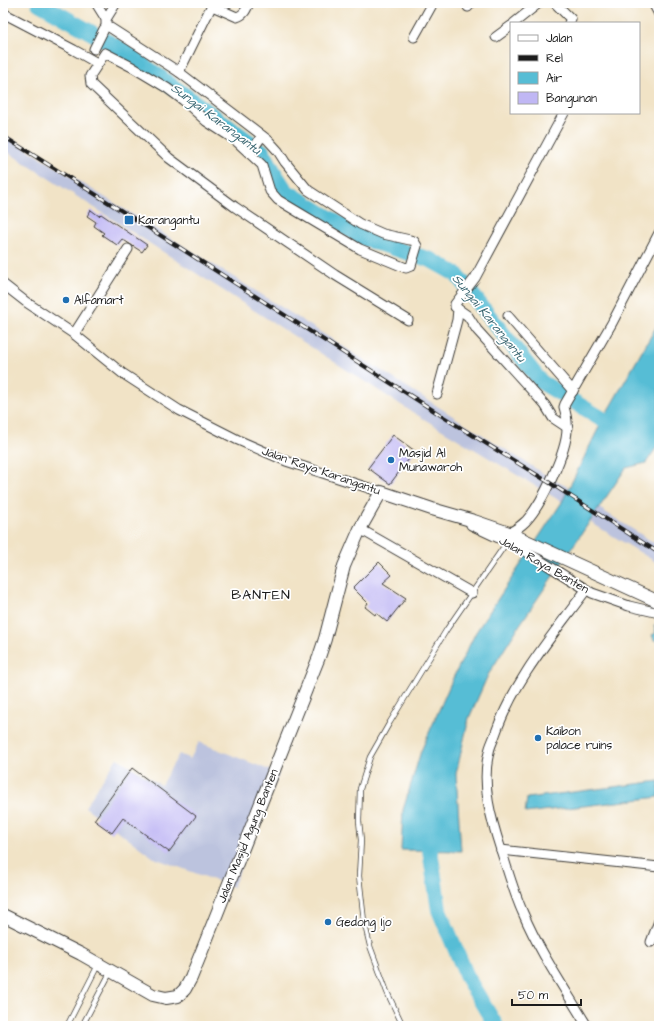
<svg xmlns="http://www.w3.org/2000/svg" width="662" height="1029" font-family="'Architects Daughter',sans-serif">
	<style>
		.industrial { fill: #bcc3de }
		.water { fill: #57bdd5; stroke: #3a6c78 }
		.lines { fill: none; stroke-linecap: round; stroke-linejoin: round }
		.river { stroke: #57bdd5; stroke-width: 16 }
		.building { fill: #c0b7f4 }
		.lane-casing { stroke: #3c3a36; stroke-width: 6 }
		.street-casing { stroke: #3c3a36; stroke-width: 11 }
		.secondary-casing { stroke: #3c3a36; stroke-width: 14 }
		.lane { stroke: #fff; stroke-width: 4.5 }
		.street { stroke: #fff; stroke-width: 9 }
		.secondary { stroke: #fff; stroke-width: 12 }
		.rail-casing { stroke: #1c1c1c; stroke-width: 4 }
		.rail { stroke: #fff; stroke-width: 2.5; stroke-dasharray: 8; stroke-linecap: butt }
		.poi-dot { fill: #1f6fb2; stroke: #fff; stroke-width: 1.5 }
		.labels { text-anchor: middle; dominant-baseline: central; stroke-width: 3.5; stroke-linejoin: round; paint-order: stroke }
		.poi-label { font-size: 12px; fill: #1c1c1c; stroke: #fff; text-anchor: start }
		.street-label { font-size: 12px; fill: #1c1c1c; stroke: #fff }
		.water-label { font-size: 13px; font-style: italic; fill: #37646f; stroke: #fff }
		.quarter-label { font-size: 14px; letter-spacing: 1px; fill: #1c1c1c; stroke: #fff }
	</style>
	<rect width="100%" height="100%" fill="#fff"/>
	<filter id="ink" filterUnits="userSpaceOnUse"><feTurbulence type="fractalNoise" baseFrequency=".025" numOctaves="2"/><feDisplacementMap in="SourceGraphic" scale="8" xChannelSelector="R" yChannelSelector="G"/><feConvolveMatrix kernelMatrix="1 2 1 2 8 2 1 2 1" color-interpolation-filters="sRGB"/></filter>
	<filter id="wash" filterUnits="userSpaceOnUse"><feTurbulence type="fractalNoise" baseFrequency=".012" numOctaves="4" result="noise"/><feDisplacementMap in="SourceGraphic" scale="16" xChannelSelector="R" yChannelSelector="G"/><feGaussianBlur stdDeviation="0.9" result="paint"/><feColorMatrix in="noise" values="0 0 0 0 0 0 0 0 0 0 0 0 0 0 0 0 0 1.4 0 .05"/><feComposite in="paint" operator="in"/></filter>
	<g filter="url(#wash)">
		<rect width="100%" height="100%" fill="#f1e3c6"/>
		<g class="industrial">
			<path d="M3 134 259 293 552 479 570 488 562 502 409 410 3 149Z"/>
			<path d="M599 508 659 546V564L590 522Z"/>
			<path d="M199 742 279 774 233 887 154 858 85 807 117 758 161 785 179 754 190 759Z"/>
		</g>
		<g class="water">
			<path d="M659 322V444L646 463 626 468 519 626 488 675 469 718 456 774 461 851 401 850 403 810 421 751 453 678 476 632 562 502 603 419Z"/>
			<path d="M658 624 659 625V641L654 640 652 635 656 633 654 626Z"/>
			<path d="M659 781V797L525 813 527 798Z"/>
		</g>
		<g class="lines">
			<g class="river">
				<path d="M39 3 124 51 263 152 275 174 286 191 362 238 431 260 456 274 541 382 621 430"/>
				<path d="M431 828 430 850 439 910 468 979 496 1026"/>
			</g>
		</g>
		<g id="blocks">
			<g class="building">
				<path d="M91 210 99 216 101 214 147 245 142 252 122 239 117 245 102 235 104 233 94 226 96 222 87 216Z"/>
				<path d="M393 435 415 451 390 484 368 468Z"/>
				<path d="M379 562 392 575 383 583 406 598 387 622 376 613 375 615 365 607 368 603 353 588Z"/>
				<path d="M132 768 196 816 169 852 123 818 112 833 94 820Z"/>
			</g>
		</g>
	</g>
	<g filter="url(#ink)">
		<use href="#blocks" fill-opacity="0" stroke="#3c3a36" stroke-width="1"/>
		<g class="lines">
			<g class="lane-casing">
				<g id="lane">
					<path d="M67 1026 98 965"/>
					<path d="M82 1026 111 971"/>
					<path d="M403 1026 387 992 370 946 364 921 359 876 361 840 359 821 360 789 370 757 390 722 447 629 507 542"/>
				</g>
			</g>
			<g class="street-casing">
				<g id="street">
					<path d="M96 3 106 19V25L179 72 268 140 278 151 285 162 308 190 360 224 383 234 410 240 414 241 417 246 411 266 406 268 360 249 278 200 270 191 262 165 234 139 206 121 183 100 167 88 132 67 105 53 90 76 91 84 169 158 235 207 335 275 408 320"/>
					<path d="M555 3 571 19 569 23"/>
					<path d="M653 3 659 14"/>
					<path d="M212 6 237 17C244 15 246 10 249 3"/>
					<path d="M468 7 471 3"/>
					<path d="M3 13 74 50 97 63"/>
					<path d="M106 19 116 3"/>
					<path d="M514 23 539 3"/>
					<path d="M414 37 433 3"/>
					<path d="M496 37 511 26"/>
					<path d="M94 49 104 29"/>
					<path d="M179 72 213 3"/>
					<path d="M250 153 262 136"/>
					<path d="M3 284 26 302 74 334 122 373 179 410 238 440 286 461 381 492"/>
					<path d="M458 309 468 316 477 330 545 405 553 418 568 428"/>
					<path d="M508 316 573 391"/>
					<path d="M74 334 128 249"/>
					<path d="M437 394 457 320 458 309 455 307V304L475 278 564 113"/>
					<path d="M471 525 522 549 592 593 629 606 659 613"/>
					<path d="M360 529 472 593"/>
					<path d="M509 533C515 530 521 526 526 521 542 504 567 451 567 429 568 422 566 414 564 407L565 404 612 323 659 233"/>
					<path d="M586 590C552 636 514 680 495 735 493 741 490 746 489 752 481 785 491 819 501 850 508 871 514 893 523 913 540 953 565 989 587 1026"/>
					<path d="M501 850 659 867"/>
					<path d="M651 942 659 921"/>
				</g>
			</g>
			<g class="secondary-casing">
				<path id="secondary" d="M3 915 81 954 153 995 166 998 178 996 185 989 191 978 214 921 319 657 325 639 344 566 360 529 381 492 432 509 474 521 509 533 659 602"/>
			</g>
			<use href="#lane" class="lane"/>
			<use href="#street" class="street"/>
			<use href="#secondary" class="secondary"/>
			<g class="rail-casing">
				<path id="rail" d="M3 136 171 242 453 423 550 483 659 553"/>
			</g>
			<use href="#rail" class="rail"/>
		</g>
	</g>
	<g class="poi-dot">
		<rect x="124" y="215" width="10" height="10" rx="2"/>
		<circle cx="66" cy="300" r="4"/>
		<circle cx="391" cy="460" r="4"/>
		<circle cx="538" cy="738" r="4"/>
		<circle cx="328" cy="922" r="4"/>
	</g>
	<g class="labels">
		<g class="poi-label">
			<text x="138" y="220">Karangantu</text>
			<text x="74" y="300">Alfamart</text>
			<text x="399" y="453">Masjid Al<tspan x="399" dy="14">Munawaroh</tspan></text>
			<text x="546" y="731">Kaibon<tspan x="546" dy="14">palace ruins</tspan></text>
			<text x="336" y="922">Gedong Ijo</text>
		</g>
		<g class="street-label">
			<text transform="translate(321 471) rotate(19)">Jalan Raya Karangantu</text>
			<text transform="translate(544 565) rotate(30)">Jalan Raya Banten</text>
			<text transform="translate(248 836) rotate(-68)">Jalan Masjid Agung Banten</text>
		</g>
		<g class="water-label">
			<text transform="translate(216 119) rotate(37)">Sungai Karangantu</text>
			<text transform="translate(489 318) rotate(51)">Sungai Karangantu</text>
		</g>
		<g class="quarter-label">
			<text x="261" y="595">BANTEN</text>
		</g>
	</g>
	<rect width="662" height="1029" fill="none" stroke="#fff" stroke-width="16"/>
	<rect x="510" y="22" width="130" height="92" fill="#ffffff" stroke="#a4a4a4"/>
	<rect x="518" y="35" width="20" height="6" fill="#ffffff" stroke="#a4a4a4"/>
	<text x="546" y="42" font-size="12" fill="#1c1c1c">Jalan</text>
	<rect x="518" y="55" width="20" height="6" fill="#1c1c1c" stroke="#a4a4a4"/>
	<text x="546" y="62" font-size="12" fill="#1c1c1c">Rel</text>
	<rect x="518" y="72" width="20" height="12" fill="#57bdd5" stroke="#a4a4a4"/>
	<text x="546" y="82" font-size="12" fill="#1c1c1c">Air</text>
	<rect x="518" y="92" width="20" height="12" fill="#c0b7f4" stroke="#a4a4a4"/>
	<text x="546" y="102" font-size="12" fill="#1c1c1c">Bangunan</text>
	<path d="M512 999v6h69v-6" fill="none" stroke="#1c1c1c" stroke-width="2"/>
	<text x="518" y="999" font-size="12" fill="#1c1c1c" stroke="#ffffff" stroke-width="3" paint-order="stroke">50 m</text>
</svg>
